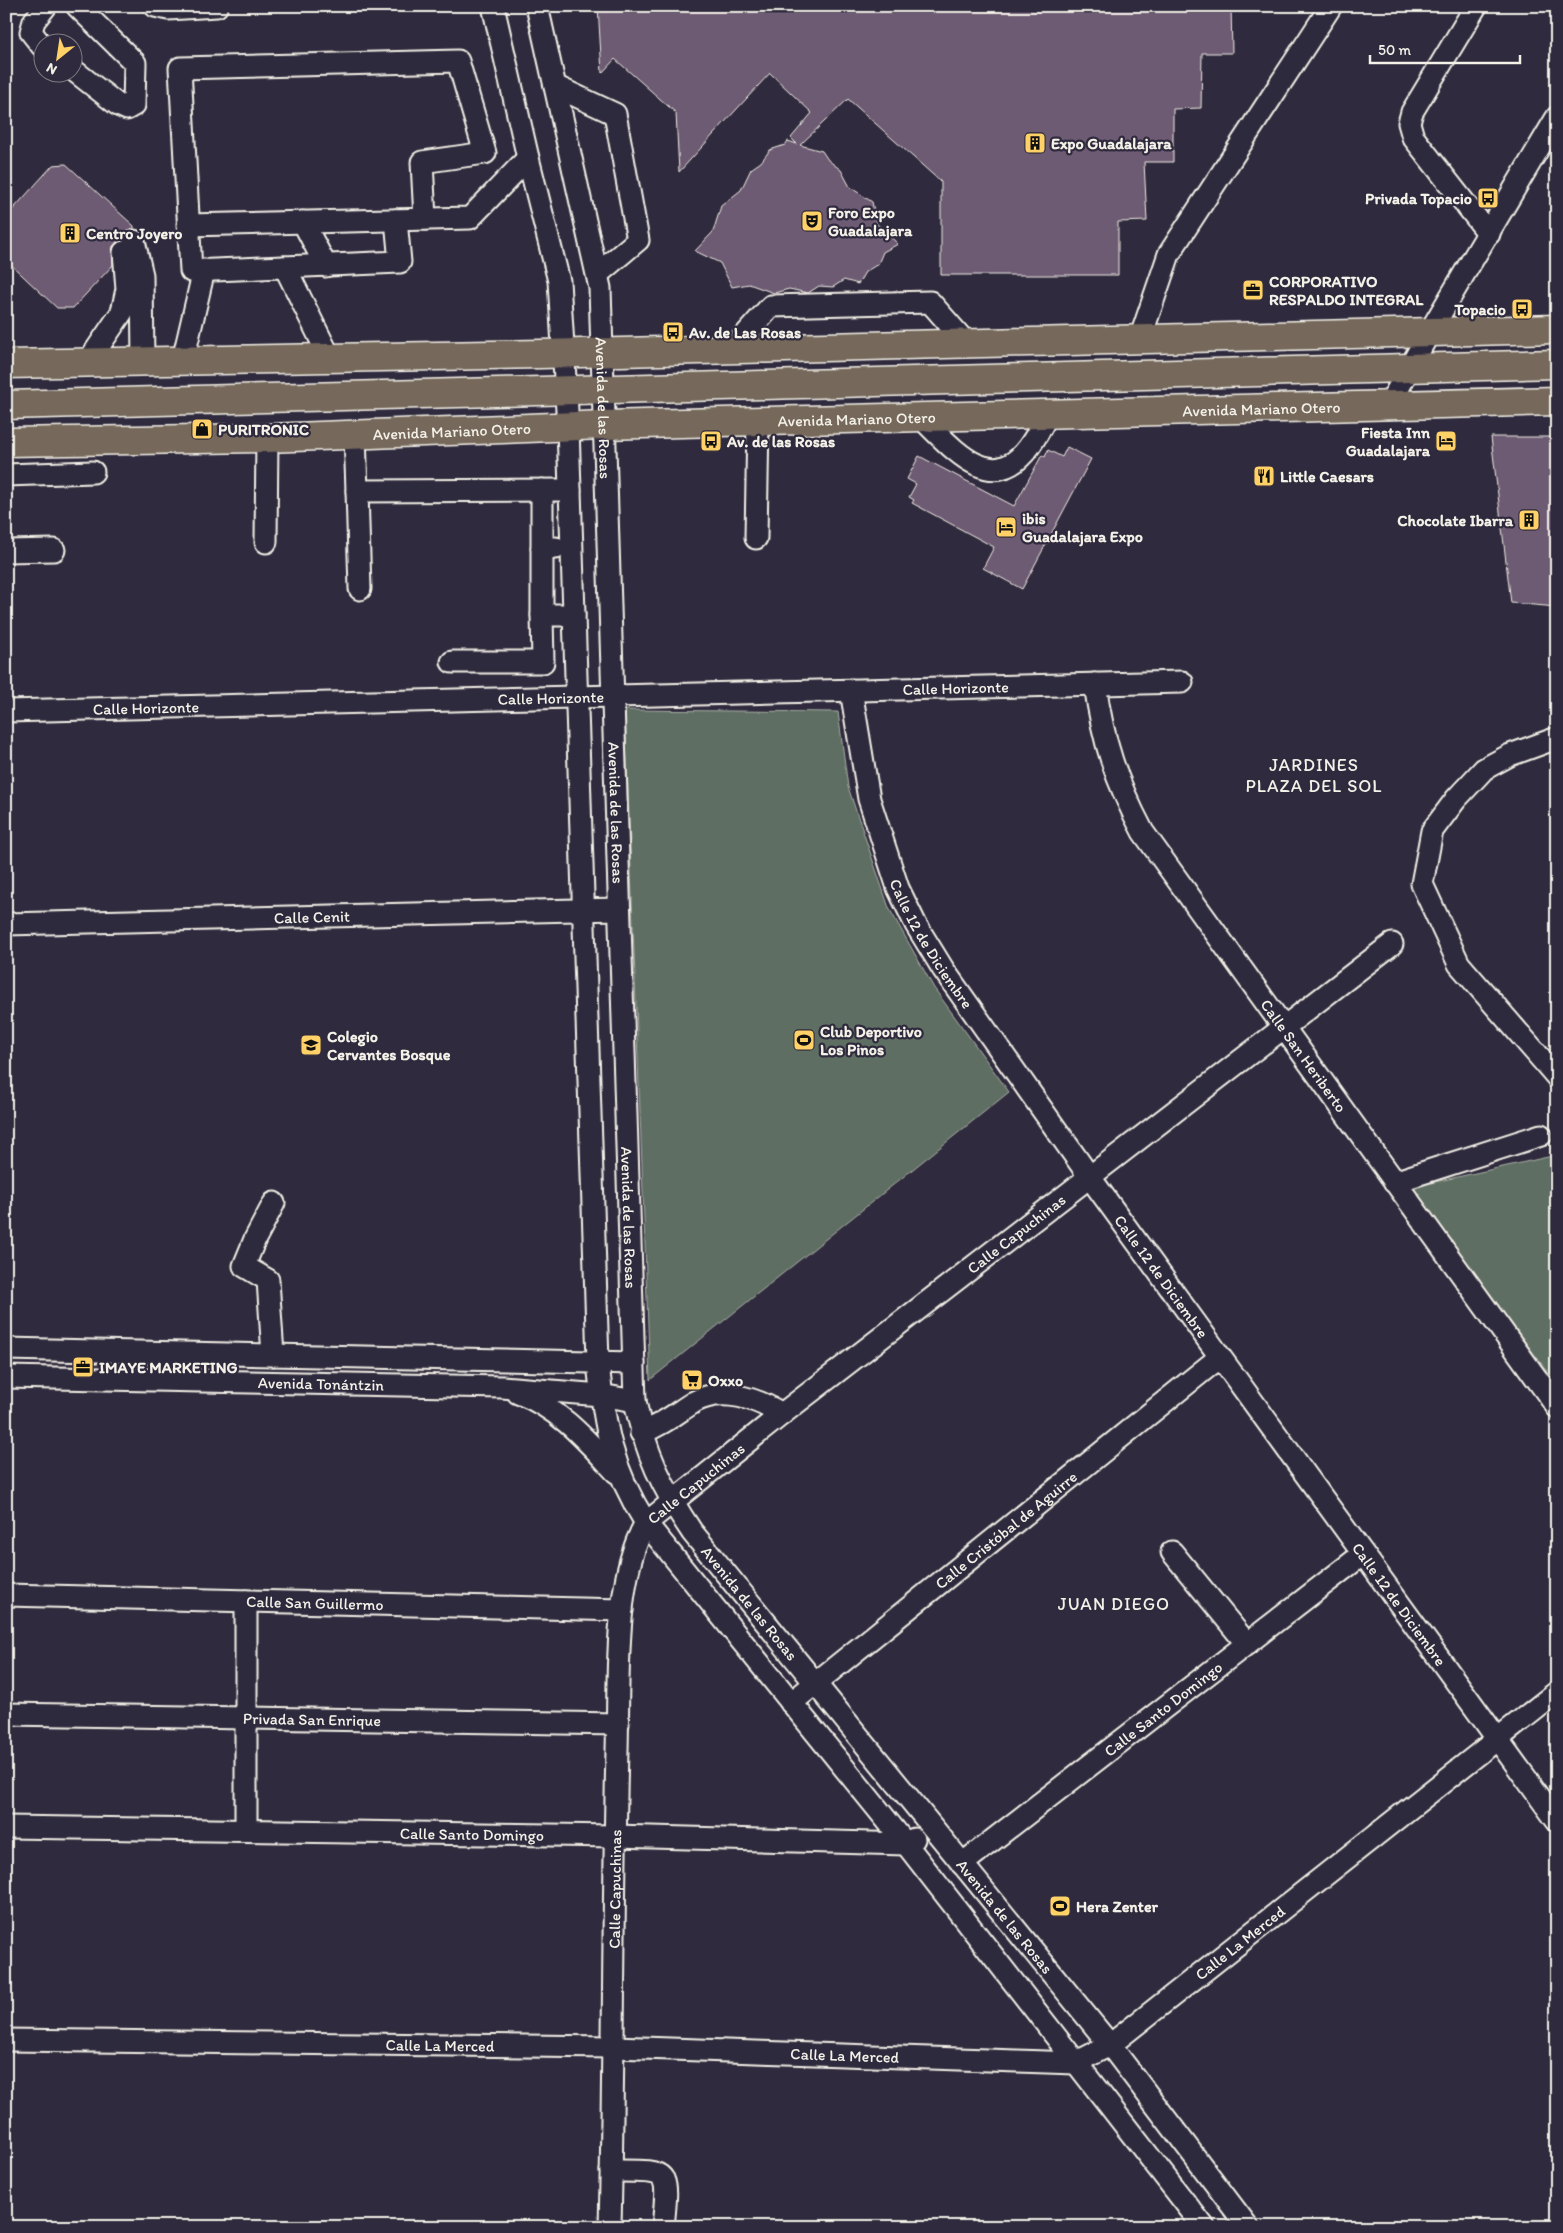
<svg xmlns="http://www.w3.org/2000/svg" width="1563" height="2233" font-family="Itim,sans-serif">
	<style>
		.green { fill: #5f6e64; stroke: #aab0a6 }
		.building { fill: #6d5a73; stroke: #f4f1e8 }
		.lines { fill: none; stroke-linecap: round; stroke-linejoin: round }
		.minor-casing { stroke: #f4f1e8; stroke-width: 25 }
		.major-casing { stroke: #f4f1e8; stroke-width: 31 }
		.minor { stroke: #2f2a3d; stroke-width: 21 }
		.major { stroke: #76695c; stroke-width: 28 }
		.labels { text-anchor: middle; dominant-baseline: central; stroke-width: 4.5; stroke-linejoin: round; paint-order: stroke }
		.poi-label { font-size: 16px; font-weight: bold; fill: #f4f1e8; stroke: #2f2a3d; text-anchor: start }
		.street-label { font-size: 16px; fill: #f4f1e8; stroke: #2f2a3d }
		.neighbourhood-label { font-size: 18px; letter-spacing: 1px; fill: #f4f1e8; stroke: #2f2a3d }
	</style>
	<rect width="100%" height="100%" fill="#2f2a3d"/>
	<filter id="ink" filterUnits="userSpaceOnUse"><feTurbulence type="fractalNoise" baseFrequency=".02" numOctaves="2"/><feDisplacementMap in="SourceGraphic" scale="10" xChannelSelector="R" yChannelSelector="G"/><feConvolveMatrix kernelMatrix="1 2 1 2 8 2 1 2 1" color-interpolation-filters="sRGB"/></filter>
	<g filter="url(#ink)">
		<g class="green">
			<path d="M625 710 838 712 848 787 889 908 934 988 1009 1092 650 1380Z"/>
			<path d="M1557 1155V1385L1412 1187Z"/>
		</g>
		<g class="building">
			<path d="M598 6H1231L1232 53H1202L1201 108 1173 109V162H1144L1147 221 1118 222V275H941V182L848 99 800 145 822 151 828 160 841 170 850 187 872 202 877 224 898 244 883 252 878 264 865 272 858 284 844 280 833 287 819 286 808 293 789 289 774 293 749 284 732 287 720 263 695 251 713 232 721 206 741 190 751 169 761 162 770 150 785 145 788 141 797 144 791 138 812 113 770 73 679 172 676 113 615 59 602 73Z"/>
			<path d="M66 164 134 226V229L126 232 122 240 113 246V265L73 308H57L6 260V217L53 165Z"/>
			<path d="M1491 437H1557V607L1511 603Z"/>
			<path d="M1067 447 1091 459 1022 589 983 568 994 547 912 503 914 500 909 497 916 484 907 479 919 456 1014 506 1042 455 1045 457 1048 450 1062 457Z"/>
		</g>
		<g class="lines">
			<g class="minor-casing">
				<g id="minor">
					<path d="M155 6 168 9 217 6"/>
					<path d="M493 6 528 158 559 281 568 427 598 1362C604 1425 611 1468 646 1523L906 1844 1204 2227"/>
					<path id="s1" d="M537 6 600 288 635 1401C645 1453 663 1489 692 1532L1110 2045 1248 2227"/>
					<path d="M1476 6 1412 112 1409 123 1413 137 1489 234"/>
					<path d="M42 46 31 32 34 21 46 6"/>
					<path d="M72 69 118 105 127 109 134 105 135 63 77 6"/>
					<path d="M555 86 615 114 638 240 599 273"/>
					<path d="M396 220 400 262 191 271 180 68 458 61 485 153 422 162 425 219"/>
					<path d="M303 222 326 266"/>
					<path d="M188 225 470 218 528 158"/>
					<path d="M134 241 142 275 143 361"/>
					<path d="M285 267 330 358"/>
					<path d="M1140 339 1169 254 1331 6"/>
					<path d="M733 349 771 306 930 302 966 343"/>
					<path d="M183 360 204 270"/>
					<path d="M88 362 122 312 127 289 124 252"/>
					<path d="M1389 405 1429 333 1557 117"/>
					<path d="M920 417C948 442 987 495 1024 453 1034 442 1041 427 1048 414"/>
					<path d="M355 435 357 491 570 490"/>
					<path d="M6 475 93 472"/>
					<path d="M542 490V548H556"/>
					<path d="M357 491 360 589"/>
					<path d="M756 538 758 421"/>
					<path d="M266 542 267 438"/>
					<path d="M542 548V615H574"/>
					<path d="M6 551 54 550"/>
					<path d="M452 662H543L542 615"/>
					<path id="s2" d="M1095 684C1103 742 1116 781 1143 832L1557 1407"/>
					<path id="s3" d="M851 690 869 799 898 888 916 925 943 969 1089 1176 1557 1821"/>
					<path id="s4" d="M6 711 1182 682"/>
					<path d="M1557 738 1510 755 1484 769 1456 799 1432 831 1422 884 1459 964 1557 1077"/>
					<path id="s5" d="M6 924 619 909"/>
					<path d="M1394 1182 1541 1135"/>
					<path d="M6 1349 634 1363"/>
					<path d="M273 1355 268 1280 244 1266 255 1239 274 1203"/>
					<path id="s6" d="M6 1377 502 1387 601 1395 635 1401"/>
					<path d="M518 1393C559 1408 587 1441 616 1472"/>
					<path d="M641 1433C664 1424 675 1414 694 1402 722 1386 757 1399 782 1414"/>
					<path d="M1172 1552 1247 1644"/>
					<path id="s7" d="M6 1595 622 1610"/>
					<path id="s8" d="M791 1703 1220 1357"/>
					<path id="s9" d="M6 1714 618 1724"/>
					<path id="s10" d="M6 1827 615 1836 906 1844 914 1839"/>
					<path d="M246 1830V1601"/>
					<path id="s11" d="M962 1864 1363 1554"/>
					<path id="s12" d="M6 2040 614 2047 1075 2063 1110 2045 1557 1692"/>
					<path d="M611 2171C670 2171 669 2168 663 2227"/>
					<path id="s13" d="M610 2227C614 2068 613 1909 617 1750 619 1686 613 1577 646 1523L782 1414 1392 944"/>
				</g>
			</g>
			<g class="major-casing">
				<g id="major">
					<path d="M6 364 541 354 1557 329"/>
					<path d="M6 405 1557 364"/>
					<path id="s14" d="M6 442 267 438 604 425 1557 401"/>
				</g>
			</g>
			<use href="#minor" class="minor"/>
			<use href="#major" class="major"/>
		</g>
	</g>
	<defs>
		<g id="building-square" transform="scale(1.125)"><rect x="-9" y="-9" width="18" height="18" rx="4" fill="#ffd166" stroke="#2f2a3d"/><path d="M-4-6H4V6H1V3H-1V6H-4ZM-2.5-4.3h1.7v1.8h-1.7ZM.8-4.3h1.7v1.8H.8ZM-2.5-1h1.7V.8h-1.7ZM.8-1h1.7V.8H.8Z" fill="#111"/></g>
		<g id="bus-square" transform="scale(1.125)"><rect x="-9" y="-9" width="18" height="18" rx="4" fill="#ffd166" stroke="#2f2a3d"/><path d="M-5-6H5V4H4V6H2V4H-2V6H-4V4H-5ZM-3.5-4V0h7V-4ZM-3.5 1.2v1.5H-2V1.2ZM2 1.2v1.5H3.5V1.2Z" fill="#111"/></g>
		<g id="theatre-square" transform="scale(1.125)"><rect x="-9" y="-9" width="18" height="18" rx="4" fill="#ffd166" stroke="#2f2a3d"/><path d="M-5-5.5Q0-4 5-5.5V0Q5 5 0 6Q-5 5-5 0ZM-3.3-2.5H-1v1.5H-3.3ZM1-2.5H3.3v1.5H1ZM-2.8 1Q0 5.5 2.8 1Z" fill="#111"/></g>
		<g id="office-square" transform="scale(1.125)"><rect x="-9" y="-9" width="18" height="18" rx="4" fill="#ffd166" stroke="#2f2a3d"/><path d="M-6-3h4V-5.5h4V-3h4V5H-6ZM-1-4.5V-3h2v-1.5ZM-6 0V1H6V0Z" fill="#111"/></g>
		<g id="shop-square" transform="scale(1.125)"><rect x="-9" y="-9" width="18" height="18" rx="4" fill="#ffd166" stroke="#2f2a3d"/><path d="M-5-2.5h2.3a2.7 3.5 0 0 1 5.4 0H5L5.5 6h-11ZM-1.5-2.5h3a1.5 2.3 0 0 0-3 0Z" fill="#111"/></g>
		<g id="hotel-square" transform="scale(1.125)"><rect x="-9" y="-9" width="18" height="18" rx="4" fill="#ffd166" stroke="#2f2a3d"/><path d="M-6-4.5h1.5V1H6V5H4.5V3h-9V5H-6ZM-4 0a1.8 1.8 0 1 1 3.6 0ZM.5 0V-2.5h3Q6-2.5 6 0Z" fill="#111"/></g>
		<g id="restaurant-square" transform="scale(1.125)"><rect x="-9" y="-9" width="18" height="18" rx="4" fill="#ffd166" stroke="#2f2a3d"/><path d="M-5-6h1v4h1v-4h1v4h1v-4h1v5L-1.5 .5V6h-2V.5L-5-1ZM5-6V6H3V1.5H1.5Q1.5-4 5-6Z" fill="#111"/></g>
		<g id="stadium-square" transform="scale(1.125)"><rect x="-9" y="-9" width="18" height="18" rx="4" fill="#ffd166" stroke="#2f2a3d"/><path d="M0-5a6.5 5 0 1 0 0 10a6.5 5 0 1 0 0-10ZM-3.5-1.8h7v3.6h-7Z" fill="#111"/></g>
		<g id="school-square" transform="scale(1.125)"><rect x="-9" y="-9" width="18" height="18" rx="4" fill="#ffd166" stroke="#2f2a3d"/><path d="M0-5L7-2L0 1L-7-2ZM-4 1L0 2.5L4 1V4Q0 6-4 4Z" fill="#111"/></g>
		<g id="supermarket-square" transform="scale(1.125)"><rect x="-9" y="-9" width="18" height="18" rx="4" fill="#ffd166" stroke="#2f2a3d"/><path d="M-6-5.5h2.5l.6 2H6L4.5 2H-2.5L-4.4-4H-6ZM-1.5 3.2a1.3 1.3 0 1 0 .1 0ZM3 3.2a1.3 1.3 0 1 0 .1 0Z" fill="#111"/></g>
	</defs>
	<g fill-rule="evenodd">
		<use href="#building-square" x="1035" y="143"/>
		<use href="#bus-square" x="1488" y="198"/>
		<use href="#theatre-square" x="812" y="221"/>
		<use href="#building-square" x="70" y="233"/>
		<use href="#office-square" x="1253" y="290"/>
		<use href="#bus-square" x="1522" y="309"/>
		<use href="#bus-square" x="673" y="332"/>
		<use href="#shop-square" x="202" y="429"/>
		<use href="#bus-square" x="711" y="441"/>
		<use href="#hotel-square" x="1446" y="441"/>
		<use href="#restaurant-square" x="1264" y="476"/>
		<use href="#building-square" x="1529" y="520"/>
		<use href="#hotel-square" x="1006" y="527"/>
		<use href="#stadium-square" x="804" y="1040"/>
		<use href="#school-square" x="311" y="1045"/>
		<use href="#office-square" x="83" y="1367"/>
		<use href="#supermarket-square" x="692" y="1380"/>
		<use href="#stadium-square" x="1060" y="1906"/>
	</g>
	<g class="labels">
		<g class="poi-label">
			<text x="1051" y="143">Expo Guadalajara</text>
			<text x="1472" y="198" text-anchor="end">Privada Topacio</text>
			<text x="828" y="212">Foro Expo<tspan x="828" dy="18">Guadalajara</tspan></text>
			<text x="86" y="233">Centro Joyero</text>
			<text x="1269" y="281">CORPORATIVO<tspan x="1269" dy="18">RESPALDO INTEGRAL</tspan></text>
			<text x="1506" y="309" text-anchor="end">Topacio</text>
			<text x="689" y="332">Av. de Las Rosas</text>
			<text x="218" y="429">PURITRONIC</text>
			<text x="1430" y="432" text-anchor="end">Fiesta Inn<tspan x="1430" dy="18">Guadalajara</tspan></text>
			<text x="727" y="441">Av. de las Rosas</text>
			<text x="1280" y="476">Little Caesars</text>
			<text x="1022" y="518">ibis<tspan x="1022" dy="18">Guadalajara Expo</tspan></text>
			<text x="1513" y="520" text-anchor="end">Chocolate Ibarra</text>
			<text x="820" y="1031">Club Deportivo<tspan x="820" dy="18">Los Pinos</tspan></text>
			<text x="327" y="1036">Colegio<tspan x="327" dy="18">Cervantes Bosque</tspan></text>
			<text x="99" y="1367">IMAYE MARKETING</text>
			<text x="708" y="1380">Oxxo</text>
			<text x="1076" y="1906">Hera Zenter</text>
		</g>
		<g class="street-label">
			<text stroke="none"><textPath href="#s1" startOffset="409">Avenida de las Rosas</textPath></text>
			<text stroke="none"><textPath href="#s14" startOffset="1256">Avenida Mariano Otero</textPath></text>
			<text stroke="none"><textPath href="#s14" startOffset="851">Avenida Mariano Otero</textPath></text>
			<text stroke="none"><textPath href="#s14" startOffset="446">Avenida Mariano Otero</textPath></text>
			<text stroke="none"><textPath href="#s4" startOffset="950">Calle Horizonte</textPath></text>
			<text stroke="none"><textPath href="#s4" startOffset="545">Calle Horizonte</textPath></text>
			<text stroke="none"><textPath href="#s4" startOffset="140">Calle Horizonte</textPath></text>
			<text stroke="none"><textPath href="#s1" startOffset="814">Avenida de las Rosas</textPath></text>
			<text stroke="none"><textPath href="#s5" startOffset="306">Calle Cenit</textPath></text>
			<text stroke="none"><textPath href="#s3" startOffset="269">Calle 12 de Diciembre</textPath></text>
			<text stroke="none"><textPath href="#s2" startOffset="432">Calle San Heriberto</textPath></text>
			<text stroke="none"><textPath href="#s1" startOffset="1219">Avenida de las Rosas</textPath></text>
			<text stroke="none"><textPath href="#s13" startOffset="1178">Calle Capuchinas</textPath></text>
			<text stroke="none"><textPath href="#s3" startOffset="674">Calle 12 de Diciembre</textPath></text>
			<text stroke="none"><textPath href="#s6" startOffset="315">Avenida Tonántzin</textPath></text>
			<text stroke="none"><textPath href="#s13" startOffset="772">Calle Capuchinas</textPath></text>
			<text stroke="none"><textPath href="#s8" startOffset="276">Calle Cristóbal de Aguirre</textPath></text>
			<text stroke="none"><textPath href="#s7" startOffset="309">Calle San Guillermo</textPath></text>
			<text stroke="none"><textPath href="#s1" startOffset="1638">Avenida de las Rosas</textPath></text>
			<text stroke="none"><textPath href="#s3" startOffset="1079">Calle 12 de Diciembre</textPath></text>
			<text stroke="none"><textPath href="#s11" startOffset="254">Calle Santo Domingo</textPath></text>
			<text stroke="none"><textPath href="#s9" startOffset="306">Privada San Enrique</textPath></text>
			<text stroke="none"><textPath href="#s10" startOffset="466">Calle Santo Domingo</textPath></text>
			<text stroke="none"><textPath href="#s13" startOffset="338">Calle Capuchinas</textPath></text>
			<text stroke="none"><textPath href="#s1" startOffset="2042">Avenida de las Rosas</textPath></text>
			<text stroke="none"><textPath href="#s12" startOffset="1274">Calle La Merced</textPath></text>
			<text stroke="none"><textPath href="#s12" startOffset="434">Calle La Merced</textPath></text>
			<text stroke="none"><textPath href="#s12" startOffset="839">Calle La Merced</textPath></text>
		</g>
		<g class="neighbourhood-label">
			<text x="1314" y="765">JARDINES<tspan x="1314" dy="21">PLAZA DEL SOL</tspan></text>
			<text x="1114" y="1604">JUAN DIEGO</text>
		</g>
	</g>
	<rect width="1563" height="2233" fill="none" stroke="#2f2a3d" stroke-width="25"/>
	<rect x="12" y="12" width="1538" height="2208" fill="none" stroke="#f4f1e8" stroke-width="2" filter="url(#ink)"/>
	<g transform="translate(58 58) rotate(210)"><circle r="24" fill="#2f2a3d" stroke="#7e7a81"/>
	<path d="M0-4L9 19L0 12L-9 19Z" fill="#ffd166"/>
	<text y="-8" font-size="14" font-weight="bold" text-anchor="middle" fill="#f4f1e8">N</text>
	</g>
	<path d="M1370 55v8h150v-8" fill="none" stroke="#f4f1e8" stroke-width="2.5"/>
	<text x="1378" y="55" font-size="15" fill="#f4f1e8" stroke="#2f2a3d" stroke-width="4" paint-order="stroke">50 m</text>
</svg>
